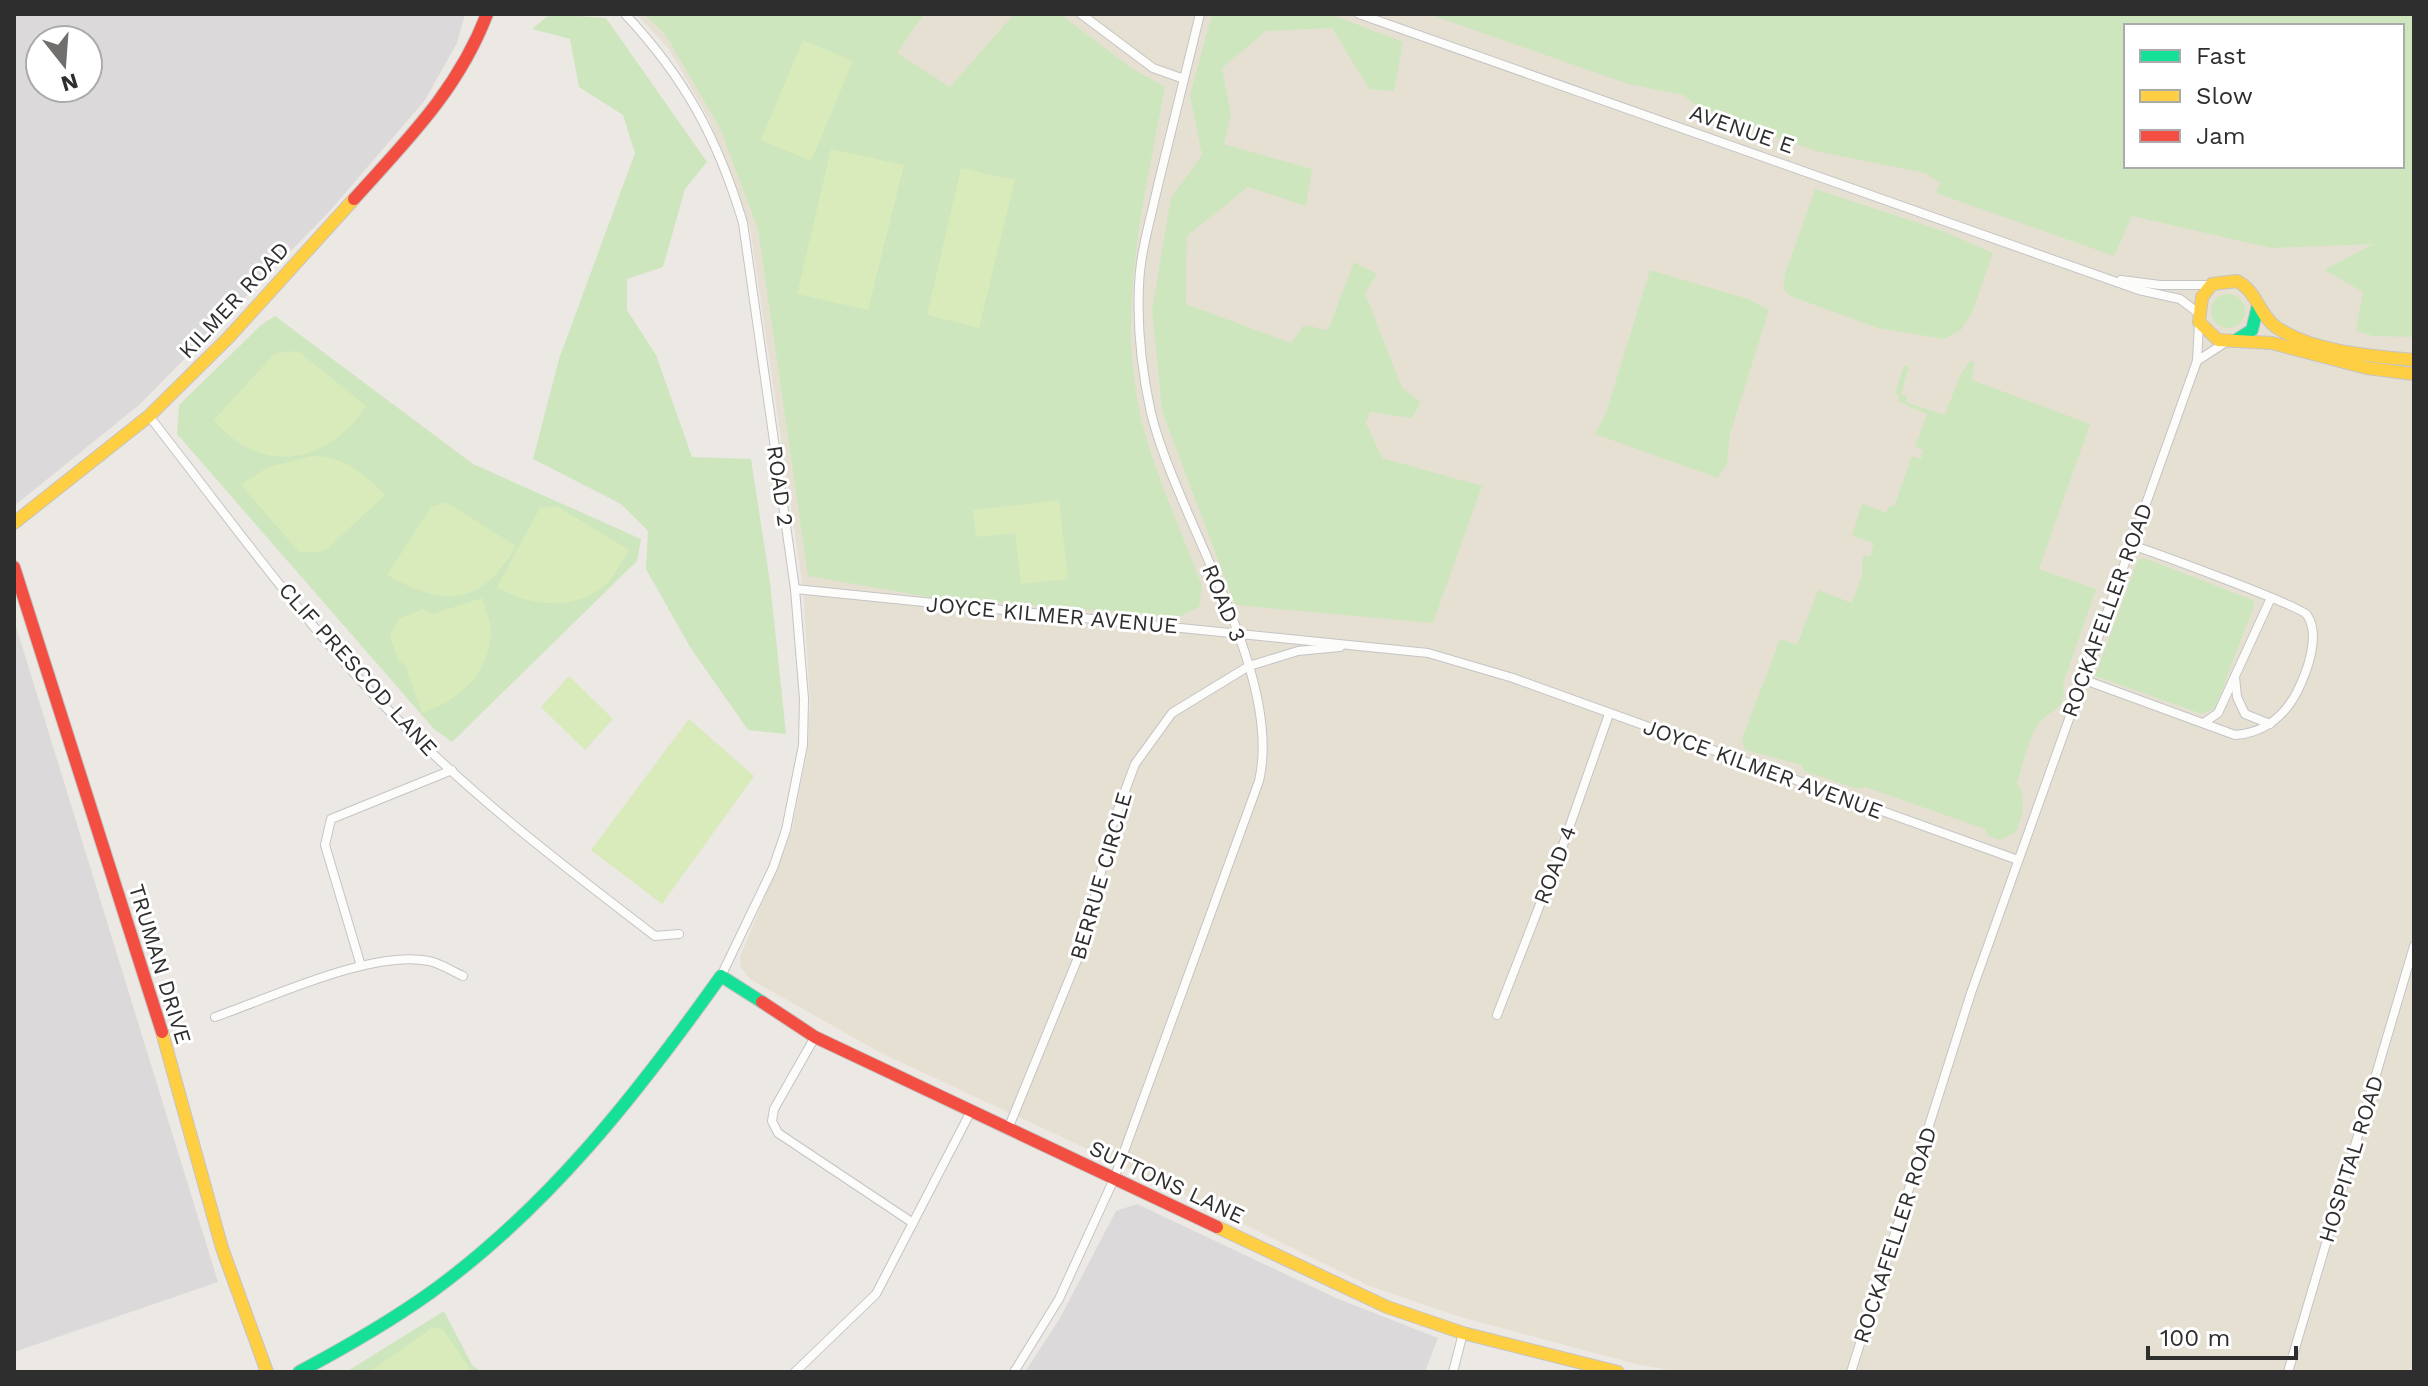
<svg xmlns="http://www.w3.org/2000/svg" width="2428" height="1386" font-family="'Work Sans',sans-serif">
	<style>
		.industrial { fill: #dcd9db; fill-rule: evenodd }
		.education { fill: #e6e0d3; fill-rule: evenodd }
		.green { fill: #cee6be; fill-rule: evenodd }
		.pitch { fill: #d9eabb }
		.lines { fill: none; stroke-linecap: round; stroke-linejoin: round }
		.street-casing { stroke: #c5c4c5; stroke-width: 10 }
		.fast-casing { stroke: #c5c4c5; stroke-width: 14 }
		.slow-casing { stroke: #c5c4c5; stroke-width: 14 }
		.jam-casing { stroke: #c5c4c5; stroke-width: 14 }
		.street { stroke: #fcfcfb; stroke-width: 8 }
		.fast { stroke: #16e098; stroke-width: 12 }
		.slow { stroke: #ffcf43; stroke-width: 12 }
		.jam { stroke: #f24e42; stroke-width: 12 }
		.labels { text-anchor: middle; dominant-baseline: central; stroke-width: 6; stroke-linejoin: round; paint-order: stroke }
		.street-label { font-size: 22px; fill: #2e2e2e; stroke: #fff }
	</style>
	<rect width="100%" height="100%" fill="#ece8e4"/>
	<g class="industrial">
		<path d="M14 14H465L457 43 425 100 328 213 139 405 14 506ZM40 40H88V88H40Z"/>
		<path d="M14 620 218 1282 14 1352Z"/>
		<path d="M1137 1204 1336 1298 1438 1338 1425 1372H1025L1060 1318 1116 1211Z"/>
	</g>
	<path class="education" d="M636 14H2414V1372H1680L1636 1364 1457 1316 1370 1286 1141 1174 879 1052 750 979 741 968 740 957 792 830 808 747 810 702 803 589 750 227 709 119 669 49ZM2126 26H2402V166H2126Z"/>
	<g class="green">
		<path d="M550 14 606 18 707 162 685 189 663 267 627 279V310L656 355 692 457 751 459 770 582 786 734 748 730 690 647 646 569 648 531 621 504 533 459 559 359 635 153 623 115 579 87 570 39 532 29Z"/>
		<path d="M644 14H924L897 53 950 87 1014 14H1060L1130 67 1165 87C1144 202 1112 320 1146 437 1161 487 1183 536 1202 586L1199 607 1178 617 929 597 808 576 758 229 720 128 665 34Z"/>
		<path d="M1212 14H1330L1403 42 1394 91 1369 89 1332 28 1266 31 1222 68 1231 114 1224 144 1312 169 1306 206 1248 187 1187 236 1186 304 1291 343 1304 325 1328 330 1354 262 1377 274 1365 293 1402 388 1421 402 1412 418 1370 412 1366 423 1382 458 1482 486 1433 623 1235 605 1162 411 1152 310 1171 198 1202 155 1190 95Z"/>
		<path d="M1428 14H2414V337L2373 336 2356 331 2363 292 2324 270 2373 244 2271 248 2132 216 2114 256 1936 193 1940 183 1925 173 1816 151 1705 112 1683 95 1628 84ZM2402 26V166H2126V26Z"/>
		<path d="M1815 189 1943 231 1993 253 1972 313 1961 330 1944 339 1878 328 1790 296 1783 288 1785 274Z"/>
		<path d="M1650 270 1748 299 1769 310 1730 434 1727 464 1718 478 1595 434 1606 413Z"/>
		<circle cx="2228" cy="311" r="17"/>
		<path d="M275 316 473 464 641 539 637 561 452 742 434 729 177 434 179 405 261 325Z"/>
		<path d="M1970 361 1974 362 1972 380 2090 424 2039 569 2096 589 2063 684C2067 711 2052 708 2039 723 2030 733 2022 769 2017 783 2027 799 2023 815 2016 832L2000 840 1988 836 1985 829 1865 787 1858 789 1804 771 1802 765 1745 750 1742 739 1780 639 1797 645 1818 590 1852 603 1862 575 1863 555 1870 557 1874 543 1852 536 1862 503 1886 513 1889 506 1894 507 1912 456 1921 459 1923 450 1915 447 1927 414 1898 401 1899 396 1895 394 1904 365 1909 367 1901 394 1907 397 1906 402 1945 415 1959 377Z"/>
		<path d="M2144 558 2253 600 2254 606 2215 708 2202 714 2095 676 2138 560Z"/>
		<path d="M444 1311 472 1365 481 1372H346Z"/>
	</g>
	<g class="pitch">
		<path d="M803 40 853 61 811 161 761 140Z"/>
		<path d="M831 149 904 165 868 310 797 294Z"/>
		<path d="M961 168 1015 180 979 328 927 315Z"/>
		<path d="M298 351 366 406C329 464 260 477 214 420L275 353Z"/>
		<path d="M313 456C344 456 364 474 385 495L325 551 300 553 241 485 268 467Z"/>
		<path d="M1059 500 1068 579 1021 584 1015 533 976 537 973 510Z"/>
		<path d="M446 502 516 546C481 607 444 607 387 575L431 507Z"/>
		<path d="M557 506 629 550C622 560 616 574 608 582 578 612 530 607 497 587L540 508Z"/>
		<path d="M482 598C485 609 492 623 491 634 488 676 459 700 422 713L405 665 398 660 390 636 398 619 424 609 433 614Z"/>
		<path d="M569 676 613 719 585 750 541 707Z"/>
		<path d="M689 719 754 776 662 904 591 850Z"/>
		<path d="M433 1327 443 1329 472 1372H369Z"/>
	</g>
	<g class="lines">
		<g class="street-casing">
			<g id="street">
				<path d="M625 14C685 78 718 139 743 223L795 589 804 699 803 745 786 830 773 868 721 976"/>
				<path d="M1081 14 1153 68 1184 79"/>
				<path d="M1359 14 2139 290 2180 299 2197 312"/>
				<path d="M2121 280 2160 285H2210"/>
				<path d="M2197 361 2226 342"/>
				<path d="M149 416C232 522 312 635 408 730 485 806 570 871 655 936L679 934"/>
				<path d="M795 589 1428 653 1513 678 2018 860"/>
				<path d="M2235 677 2237 697 2245 714 2270 724"/>
				<path d="M2082 679 2235 735C2263 733 2284 717 2297 692 2307 672 2321 635 2307 615 2301 606 2153 552 2131 545"/>
				<path d="M2205 722 2218 713 2270 600"/>
				<path d="M361 966 325 845 331 819 452 770"/>
				<path d="M1497 1015 1562 848 1609 714"/>
				<path d="M215 1017C270 998 373 949 429 961 440 963 452 971 463 976"/>
				<path d="M815 1037 774 1109 772 1121 778 1133 913 1223"/>
				<path d="M1008 1129 1084 943 1112 826 1135 764 1172 713 1249 666 1298 651 1340 647"/>
				<path d="M795 1372 876 1294 970 1113"/>
				<path d="M1014 1372 1059 1299 1114 1179 1259 781C1284 675 1177 519 1151 413 1142 372 1137 328 1139 286 1140 252 1151 218 1158 185 1172 128 1186 71 1200 14"/>
				<path d="M1453 1372 1463 1333"/>
				<path d="M1851 1372 1971 993 2197 361 2199 323"/>
				<path d="M2288 1372 2414 946"/>
			</g>
		</g>
		<g class="fast-casing">
			<g id="fast">
				<path d="M2236 340 2252 330 2258 305"/>
				<path d="M299 1372C344 1348 388 1323 430 1293 548 1208 637 1094 721 976L762 1002"/>
			</g>
		</g>
		<g class="slow-casing">
			<g id="slow">
				<path d="M2414 360C2371 356 2313 352 2276 327 2259 315 2257 291 2237 281L2212 284 2202 297 2199 322 2218 340 2272 343 2367 368 2414 374"/>
				<path d="M14 523 149 416 229 337 354 199"/>
				<path d="M162 1032 222 1248 267 1372"/>
				<path d="M1217 1227 1387 1307 1463 1333 1618 1372"/>
			</g>
		</g>
		<g class="jam-casing">
			<g id="jam">
				<path d="M354 199C407 140 458 90 487 14"/>
				<path d="M14 567 162 1032"/>
				<path d="M762 1002 815 1037 1217 1227"/>
			</g>
		</g>
		<use href="#street" class="street"/>
		<use href="#fast" class="fast"/>
		<use href="#slow" class="slow"/>
		<use href="#jam" class="jam"/>
	</g>
	<g class="labels">
		<g class="street-label">
			<text transform="translate(1742 129) rotate(19)">AVENUE E</text>
			<text transform="translate(234 300) rotate(-47)">KILMER ROAD</text>
			<text transform="translate(780 486) rotate(82)">ROAD 2</text>
			<text transform="translate(1224 603) rotate(68)">ROAD 3</text>
			<text transform="translate(2107 610) rotate(-70)">ROCKAFELLER ROAD</text>
			<text transform="translate(1052 615) rotate(5)">JOYCE KILMER AVENUE</text>
			<text transform="translate(358 669) rotate(48)">CLIF PRESCOD LANE</text>
			<text transform="translate(1763 769) rotate(20)">JOYCE KILMER AVENUE</text>
			<text transform="translate(1555 865) rotate(-69)">ROAD 4</text>
			<text transform="translate(1101 876) rotate(-74)">BERRUE CIRCLE</text>
			<text transform="translate(160 964) rotate(73)">TRUMAN DRIVE</text>
			<text transform="translate(2351 1159) rotate(-73)">HOSPITAL ROAD</text>
			<text transform="translate(1167 1182) rotate(25)">SUTTONS LANE</text>
			<text transform="translate(1895 1235) rotate(-72)">ROCKAFELLER ROAD</text>
		</g>
	</g>
	<rect width="2428" height="1386" fill="none" stroke="#2e2e2e" stroke-width="32"/>
	<rect x="2124" y="24" width="280" height="144" fill="#ffffff" stroke="#ababab" stroke-width="2"/>
	<rect x="2140" y="50" width="40" height="12" fill="#16e098" stroke="#ababab" stroke-width="2"/>
	<text x="2196" y="64" font-size="24" fill="#2e2e2e">Fast</text>
	<rect x="2140" y="90" width="40" height="12" fill="#ffcf43" stroke="#ababab" stroke-width="2"/>
	<text x="2196" y="104" font-size="24" fill="#2e2e2e">Slow</text>
	<rect x="2140" y="130" width="40" height="12" fill="#f24e42" stroke="#ababab" stroke-width="2"/>
	<text x="2196" y="144" font-size="24" fill="#2e2e2e">Jam</text>
	<g transform="translate(64 64) rotate(163)"><circle r="38" fill="#ffffff" stroke="#ababab" stroke-width="2"/>
	<path d="M0-6L14 30L0 20L-14 30Z" fill="#706f6e"/>
	<text y="-12" font-size="22" font-weight="bold" text-anchor="middle" fill="#2e2e2e">N</text>
	</g>
	<path d="M2148 1346v12h148v-12" fill="none" stroke="#2e2e2e" stroke-width="4"/>
	<text x="2160" y="1346" font-size="24" fill="#2e2e2e" stroke="#ffffff" stroke-width="6" paint-order="stroke">100 m</text>
</svg>
